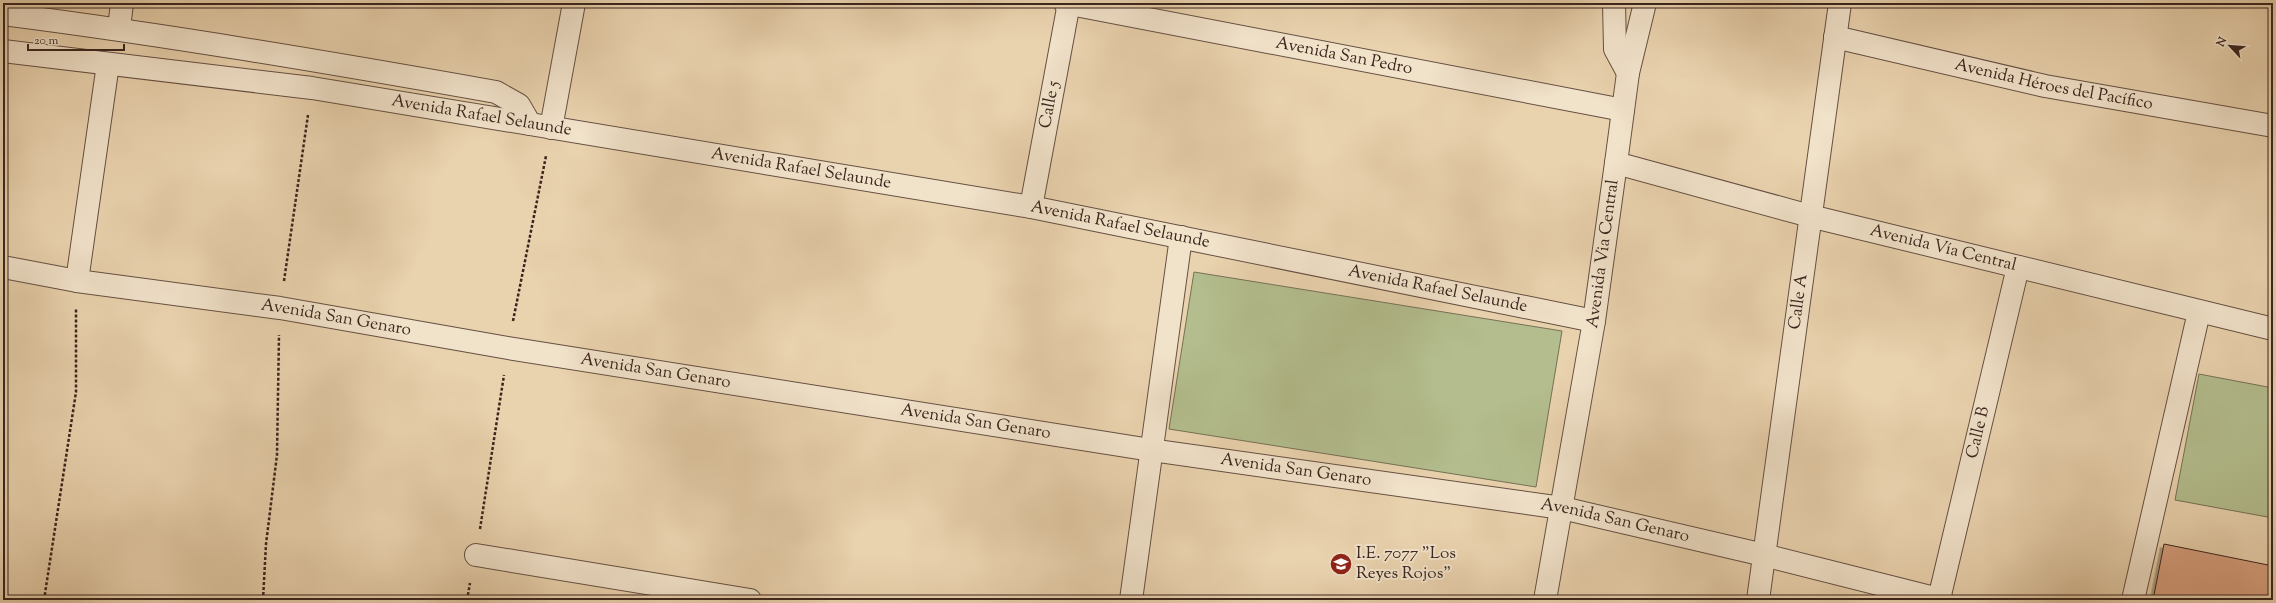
<svg xmlns="http://www.w3.org/2000/svg" width="2276" height="603" font-family="'Sorts Mill Goudy',serif">
	<style>
		.green { fill: #b3bd8d; stroke: #767156 }
		.building { fill: #d69f7d; stroke: #3a251e; filter: url(#shadow) }
		.lines { fill: none; stroke-linecap: round; stroke-linejoin: round }
		.minor-casing { stroke: #665042; stroke-width: 24 }
		.tertiary-casing { stroke: #665042; stroke-width: 24 }
		.path { stroke: #3a251e; stroke-width: 2.5; stroke-dasharray: 3 2; stroke-linecap: butt }
		.minor { stroke: #f1e2ca; stroke-width: 22 }
		.tertiary { stroke: #f1e2ca; stroke-width: 22 }
		.labels { text-anchor: middle; dominant-baseline: central; stroke-width: 4; stroke-linejoin: round; paint-order: stroke }
		.street-label { font-size: 17px; fill: #3a251e; stroke: #f1e2ca }
		.poi-label { font-size: 17px; fill: #3a251e; stroke: #f1e2ca; text-anchor: start }
	</style>
	<defs>
		<filter id="shadow"><feDropShadow dx="-3.5" dy="3.5" stdDeviation="0" flood-color="#0004"/></filter>
	</defs>
	<rect width="100%" height="100%" fill="#e9d2ae"/>
	<filter id="stains"><feTurbulence type="fractalNoise" baseFrequency=".005" numOctaves="4"/><feColorMatrix values="0 0 0 0 .2 0 0 0 0 .09 0 0 0 0 .02 0 0 0 .5 -.17"/></filter>
	<radialGradient id="worn" r=".72"><stop offset=".6" stop-color="#630" stop-opacity="0"/><stop offset="1" stop-color="#630" stop-opacity=".3"/></radialGradient>
	<g class="green">
		<path d="M1194 272 1562 331 1536 487 1169 429Z"/>
		<path d="M2199 374 2273 388V518L2175 500Z"/>
	</g>
	<path class="building" d="M2164 544 2273 566V600H2153Z"/>
	<g class="lines">
		<g class="minor-casing">
			<g id="minor">
				<path id="s1" d="M1065 3 1623 110"/>
				<path d="M3 14C168 35 332 63 496 92L519 105 530 124"/>
				<path d="M119 28 122 3"/>
				<path id="s2" d="M1835 37 2045 86 2273 126"/>
				<path id="s3" d="M3 51 312 88 1031 207 1594 321"/>
				<path d="M551 128 574 3"/>
				<path id="s4" d="M1031 207 1069 3"/>
				<path id="s5" d="M3 267 77 281 280 308 508 348 1151 450 1562 508 1764 555 1942 600"/>
				<path d="M77 281 108 64"/>
				<path d="M476 555 750 600"/>
				<path id="s6" d="M1939 599 2018 267"/>
				<path d="M1131 600 1181 237"/>
				<path id="s7" d="M1545 600 1594 321 1616 163"/>
				<path id="s8" d="M1758 600 1840 3"/>
				<path d="M2133 600 2199 312"/>
			</g>
		</g>
		<g class="tertiary-casing">
			<g id="tertiary">
				<path d="M1614 3 1615 49 1628 73"/>
				<path id="s9" d="M1645 3 1628 73 1616 163 1810 216 2273 329"/>
			</g>
		</g>
		<g class="path">
			<path d="M284 281 308 115"/>
			<path d="M513 321 546 156"/>
			<path d="M480 529 504 375"/>
			<path d="M44 600 76 392V309"/>
			<path d="M263 600 266 544 277 455 279 335"/>
			<path d="M467 600 470 583"/>
		</g>
		<use href="#minor" class="minor"/>
		<use href="#tertiary" class="tertiary"/>
	</g>
	<defs>
		<g id="school-disc" transform="scale(1.15)"><circle r="9.5" fill="#8f2418" stroke="#f1e2ca"/><path d="M0-5L7-2L0 1L-7-2ZM-4 1L0 2.5L4 1V4Q0 6-4 4Z" fill="#fff"/></g>
	</defs>
	<g fill-rule="evenodd">
		<use href="#school-disc" x="1341" y="564"/>
	</g>
	<g class="labels">
		<g class="street-label">
			<text stroke="none"><textPath href="#s1" startOffset="284">Avenida San Pedro</textPath></text>
			<text stroke="none"><textPath href="#s2" startOffset="224">Avenida Héroes del Pacífico</textPath></text>
			<text stroke="none"><textPath href="#s4" startOffset="104">Calle 5</textPath></text>
			<text stroke="none"><textPath href="#s3" startOffset="483">Avenida Rafael Selaunde</textPath></text>
			<text stroke="none"><textPath href="#s3" startOffset="807">Avenida Rafael Selaunde</textPath></text>
			<text stroke="none"><textPath href="#s3" startOffset="1131">Avenida Rafael Selaunde</textPath></text>
			<text stroke="none"><textPath href="#s9" startOffset="501">Avenida Vía Central</textPath></text>
			<text stroke="none"><textPath href="#s7" startOffset="351">Avenida Via Central</textPath></text>
			<text stroke="none"><textPath href="#s3" startOffset="1455">Avenida Rafael Selaunde</textPath></text>
			<text stroke="none"><textPath href="#s8" startOffset="301">Calle A</textPath></text>
			<text stroke="none"><textPath href="#s5" startOffset="337">Avenida San Genaro</textPath></text>
			<text stroke="none"><textPath href="#s5" startOffset="661">Avenida San Genaro</textPath></text>
			<text stroke="none"><textPath href="#s5" startOffset="985">Avenida San Genaro</textPath></text>
			<text stroke="none"><textPath href="#s6" startOffset="171">Calle B</textPath></text>
			<text stroke="none"><textPath href="#s5" startOffset="1309">Avenida San Genaro</textPath></text>
			<text stroke="none"><textPath href="#s5" startOffset="1632">Avenida San Genaro</textPath></text>
		</g>
		<g class="poi-label">
			<text x="1356" y="554">I.E. 7077 "Los<tspan x="1356" dy="20">Reyes Rojos"</tspan></text>
		</g>
	</g>
	<rect width="2276" height="603" fill="none" stroke="#e9d2ae" stroke-width="16"/>
	<rect x="4" y="4" width="2268" height="595" fill="none" stroke="#3a251e" stroke-width="2"/>
	<rect x="8" y="8" width="2260" height="587" fill="none" stroke="#3a251e"/>
	<g transform="translate(2230 46) rotate(296)" stroke="#f1e2ca" stroke-width="3" paint-order="stroke">
	<path d="M0-3L7 15L0 10L-7 15Z" fill="#3a251e"/>
	<text y="-6" font-size="11" font-weight="bold" text-anchor="middle" fill="#3a251e">N</text>
	</g>
	<path d="M28 44v6h96v-6" fill="none" stroke="#3a251e" stroke-width="2"/>
	<text x="34" y="44" font-size="12" fill="#3a251e" stroke="#f1e2ca" stroke-width="3" paint-order="stroke">20 m</text>
	<rect width="100%" height="100%" filter="url(#stains)"/>
	<rect width="100%" height="100%" fill="url(#worn)"/>
</svg>
